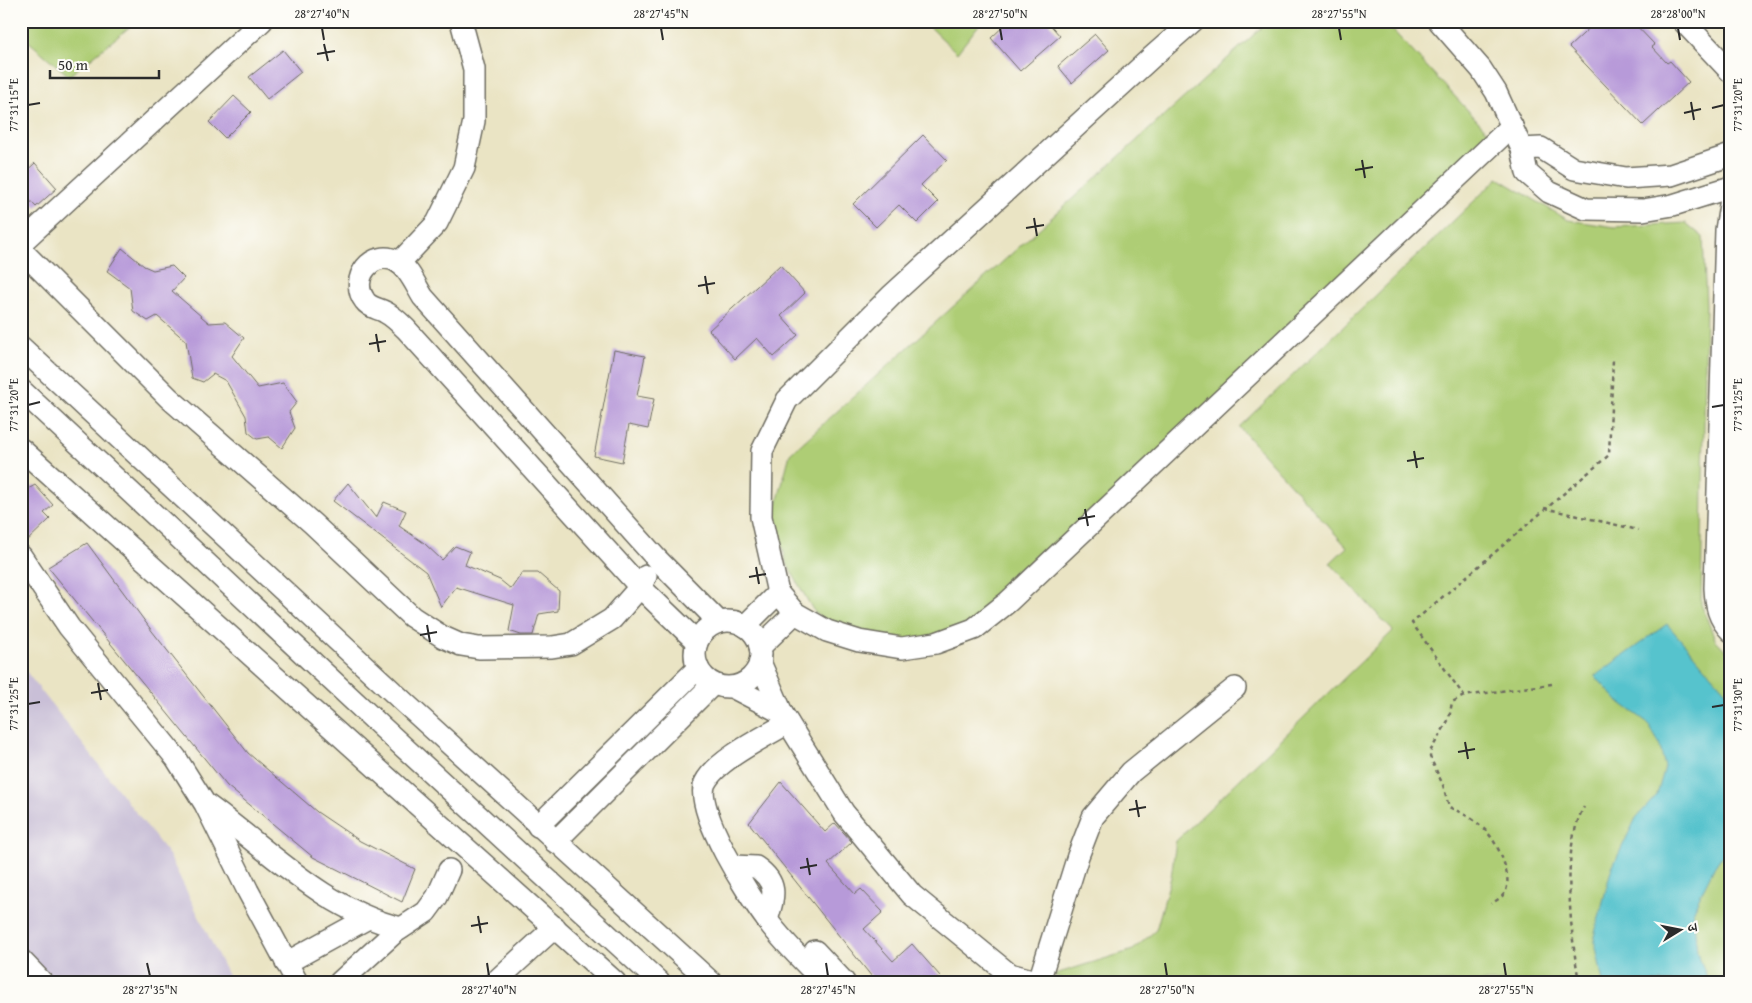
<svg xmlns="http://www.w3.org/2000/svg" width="1752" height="1003" font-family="'Gentium Book Plus','Noto Serif Devanagari',serif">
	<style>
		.industrial { fill: #c9bfd7 }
		.green { fill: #aecd74; stroke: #6c7c50 }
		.water { fill: #56c3cd; stroke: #40777c }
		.building { fill: #b79ad9 }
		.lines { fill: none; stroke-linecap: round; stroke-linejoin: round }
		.minor-casing { stroke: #6e6c61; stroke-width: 24 }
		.path { stroke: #6e6c61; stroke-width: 2.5; stroke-dasharray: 4 4; stroke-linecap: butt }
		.minor { stroke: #fff; stroke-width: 21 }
		.ticks { fill: none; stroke: #2b2b2b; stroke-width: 2 }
		.neatline { fill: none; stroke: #2b2b2b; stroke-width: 2 }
		.ticks-label { font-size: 12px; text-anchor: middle; fill: #2b2b2b }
	</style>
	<rect width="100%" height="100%" fill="#fdfcf7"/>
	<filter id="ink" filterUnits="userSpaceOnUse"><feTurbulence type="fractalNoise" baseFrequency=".02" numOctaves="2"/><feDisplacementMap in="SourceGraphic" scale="10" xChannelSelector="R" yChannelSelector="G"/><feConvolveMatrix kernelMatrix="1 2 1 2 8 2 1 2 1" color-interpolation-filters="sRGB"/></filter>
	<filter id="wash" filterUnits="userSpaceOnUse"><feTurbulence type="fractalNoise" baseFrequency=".0096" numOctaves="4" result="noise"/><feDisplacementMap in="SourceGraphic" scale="20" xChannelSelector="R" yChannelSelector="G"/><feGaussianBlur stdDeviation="1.12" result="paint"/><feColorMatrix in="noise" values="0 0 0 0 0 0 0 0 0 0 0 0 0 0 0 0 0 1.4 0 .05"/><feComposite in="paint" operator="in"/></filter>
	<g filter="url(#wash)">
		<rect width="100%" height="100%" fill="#eae4c4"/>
		<path class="industrial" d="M21 665 169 855 231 982H21Z"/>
		<g class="green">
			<path d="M21 21H137L69 76 21 35Z"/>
			<path d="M924 21H982L957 53Z"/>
			<path d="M1269 21H1384L1492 136 978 634 857 651 813 610 786 562 775 511 790 454Z"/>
			<path d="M1498 178 1568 220 1615 227 1686 223 1703 237 1706 305 1701 604 1715 639 1731 656V982H1074L1052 975 1133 950 1156 930 1171 877 1176 841 1393 631 1330 563 1347 547 1239 427Z"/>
		</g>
		<path class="water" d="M1667 624 1731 697V843L1715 866 1693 910 1697 952 1709 982H1603L1594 937 1611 870 1636 818 1657 795 1665 767 1659 743 1647 722 1618 701 1595 676Z"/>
		<g id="blocks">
			<g class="building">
				<path d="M1009 21H1047L1060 36 1020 71 991 38Z"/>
				<path d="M1597 21H1632L1655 45 1652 47 1667 63 1670 61 1689 82 1643 125 1569 47Z"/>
				<path d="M1095 34 1109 50 1072 83 1058 66Z"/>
				<path d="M283 50 301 72 267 99 249 77Z"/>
				<path d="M234 96 251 112 225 138 209 122Z"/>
				<path d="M923 135 947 160 921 185 938 202 917 223 899 205 876 227 853 204Z"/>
				<path d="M35 163 57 188 36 207 21 191V176Z"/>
				<path d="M122 248 144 266 153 270 172 266 184 278 172 291 209 323 225 322 244 338 232 356 258 388 283 383 297 402 289 412 295 428 282 448 269 437 257 439 248 432 246 416 226 381 213 374 203 382 192 378 186 341 157 316 148 321 133 311 130 288 107 271Z"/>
				<path d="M780 265 805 293 781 316 798 335 774 357 757 338 735 359 709 330Z"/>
				<path d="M614 350 645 356 637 396 654 399 648 429 629 425 622 462 594 456Z"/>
				<path d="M348 483 376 518 384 502 406 511 399 526 424 543 442 560 455 546 470 552 465 565 500 580 511 589 522 573H538L559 591 558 611 539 614 533 635H521L509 631 514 605 456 587 441 607 426 572 333 501Z"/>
				<path d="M35 485 53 505 44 513 50 519 24 544H21V493Z"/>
				<path d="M87 543 152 631 248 753 317 812 360 841 415 869 402 902 313 857 227 786 48 567Z"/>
				<path d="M781 782 825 832 835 823 852 842 828 864 855 894 861 889 883 912 864 929 893 961 912 944 940 976 934 982H876L749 823Z"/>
			</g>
		</g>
	</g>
	<g filter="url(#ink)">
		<use href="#blocks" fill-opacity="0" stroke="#6e6c61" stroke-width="1"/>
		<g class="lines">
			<g class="minor-casing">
				<g id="minor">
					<path d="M1193 21 1152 57 892 295 787 400 762 451 761 517 778 593 795 613 827 631 859 641 902 648 936 643 974 629 1008 602 1512 126"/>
					<path d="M1439 21 1481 69 1496 92 1522 149 1527 173 1549 192 1586 209 1643 210 1673 205 1731 187"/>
					<path d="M1683 21 1731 72"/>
					<path d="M1522 149 1541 148 1574 169 1626 178 1671 175 1731 155"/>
					<path d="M1731 199 1726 230 1715 588C1716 606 1718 618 1731 631"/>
					<path d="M21 243 262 21"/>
					<path d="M21 250 169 398 312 523 412 617 443 637 461 645 479 648 552 647 571 644 612 619 640 587 646 576"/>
					<path d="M399 263 437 223 464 168 474 121V69L461 21"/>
					<path d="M21 347 408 706 711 982"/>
					<path d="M21 390 384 729 659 982"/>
					<path d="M21 449 615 982"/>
					<path d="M21 556 69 627 176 758 205 804 248 891 297 982"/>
					<circle cx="728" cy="654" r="33"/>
					<path d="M745 626 778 593"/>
					<path d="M697 642 640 587 406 329C400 323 393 316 385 312 378 308 370 308 365 301 348 279 373 247 398 262 409 269 416 286 423 297L656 558 719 622"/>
					<path d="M760 647 795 613"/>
					<path d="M760 662 782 713 844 813 912 895 1009 974 1040 982"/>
					<path d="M732 687 782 713"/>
					<path d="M788 723C766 736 716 760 705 783 693 809 750 898 767 920 783 942 804 962 824 982"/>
					<path d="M207 805C269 850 325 910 401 928"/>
					<path d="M538 826 698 668"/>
					<path d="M555 842 713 684"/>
					<path d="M733 866 756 867C779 883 774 896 767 920"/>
					<path d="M815 951 844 982"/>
					<path d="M21 960 42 982"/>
					<path d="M286 963 368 918"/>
					<path d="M1039 981 1078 856 1093 817 1131 772 1235 688"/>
					<path d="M340 982 394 933 426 912 437 897 449 870"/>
					<path d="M495 982 555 927"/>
				</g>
			</g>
			<g class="path">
				<path d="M1544 508 1638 530"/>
				<path d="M1552 684 1464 696 1412 623 1609 455 1613 359"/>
				<path d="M1464 696 1452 702 1449 719 1431 750 1430 757 1443 785 1449 807C1462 813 1475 819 1485 830 1497 841 1515 879 1504 894 1501 898 1495 901 1491 904"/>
				<path d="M1579 982C1571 935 1560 849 1584 807"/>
			</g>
			<use href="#minor" class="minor"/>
		</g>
	</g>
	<path class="ticks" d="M322 28 324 40M661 28 663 40M1000 28 1002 40M1339 28 1341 40M1678 28 1680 40M324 44 328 61M317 54 335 51M1691 102 1694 120M28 105 40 103M1712 108 1724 105M1684 113 1701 109M1362 160 1365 178M1355 170 1373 167M1034 218 1037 236M1026 228 1044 225M705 276 708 294M698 286 715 283M376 334 379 352M369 344 386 341M28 405 40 402M1712 407 1724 405M1414 451 1417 468M1407 461 1424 458M1085 509 1088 526M1078 519 1095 516M756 567 759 584M749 577 766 574M427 625 430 642M420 635 437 632M98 683 101 700M91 693 108 690M28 704 40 702M1712 707 1724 705M1465 742 1468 759M1458 752 1475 749M1136 800 1139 817M1129 810 1146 807M807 858 810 875M800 868 817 865M478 916 481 933M471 926 488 923M147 963 150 976M487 963 489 976M826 963 828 976M1165 963 1167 976M1504 963 1506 976"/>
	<rect width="1752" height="1003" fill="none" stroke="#fdfcf7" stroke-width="55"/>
	<g transform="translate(1680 930) rotate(80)" stroke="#fdfcf7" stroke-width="4" paint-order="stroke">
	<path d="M0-4L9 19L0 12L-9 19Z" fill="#2b2b2b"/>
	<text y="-8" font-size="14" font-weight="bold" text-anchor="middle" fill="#2b2b2b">उ</text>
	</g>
	<path d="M50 70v8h109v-8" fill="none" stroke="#2b2b2b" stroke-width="2.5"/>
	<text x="58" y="70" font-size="15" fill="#2b2b2b" stroke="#fdfcf7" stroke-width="4" paint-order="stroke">50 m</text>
	<rect x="28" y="28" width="1696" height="948" class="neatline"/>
	<g class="ticks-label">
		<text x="322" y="18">28°27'40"N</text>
		<text x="661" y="18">28°27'45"N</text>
		<text x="1000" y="18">28°27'50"N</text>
		<text x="1339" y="18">28°27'55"N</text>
		<text x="1678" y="18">28°28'00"N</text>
		<text transform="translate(14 105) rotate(-90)" y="4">77°31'15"E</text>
		<text transform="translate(1738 105) rotate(-90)" y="4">77°31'20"E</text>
		<text transform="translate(14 405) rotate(-90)" y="4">77°31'20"E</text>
		<text transform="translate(1738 405) rotate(-90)" y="4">77°31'25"E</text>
		<text transform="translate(14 704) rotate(-90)" y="4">77°31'25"E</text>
		<text transform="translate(1738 705) rotate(-90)" y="4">77°31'30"E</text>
		<text x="150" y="994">28°27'35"N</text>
		<text x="489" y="994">28°27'40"N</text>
		<text x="828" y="994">28°27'45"N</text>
		<text x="1167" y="994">28°27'50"N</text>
		<text x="1506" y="994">28°27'55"N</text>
	</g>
</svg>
